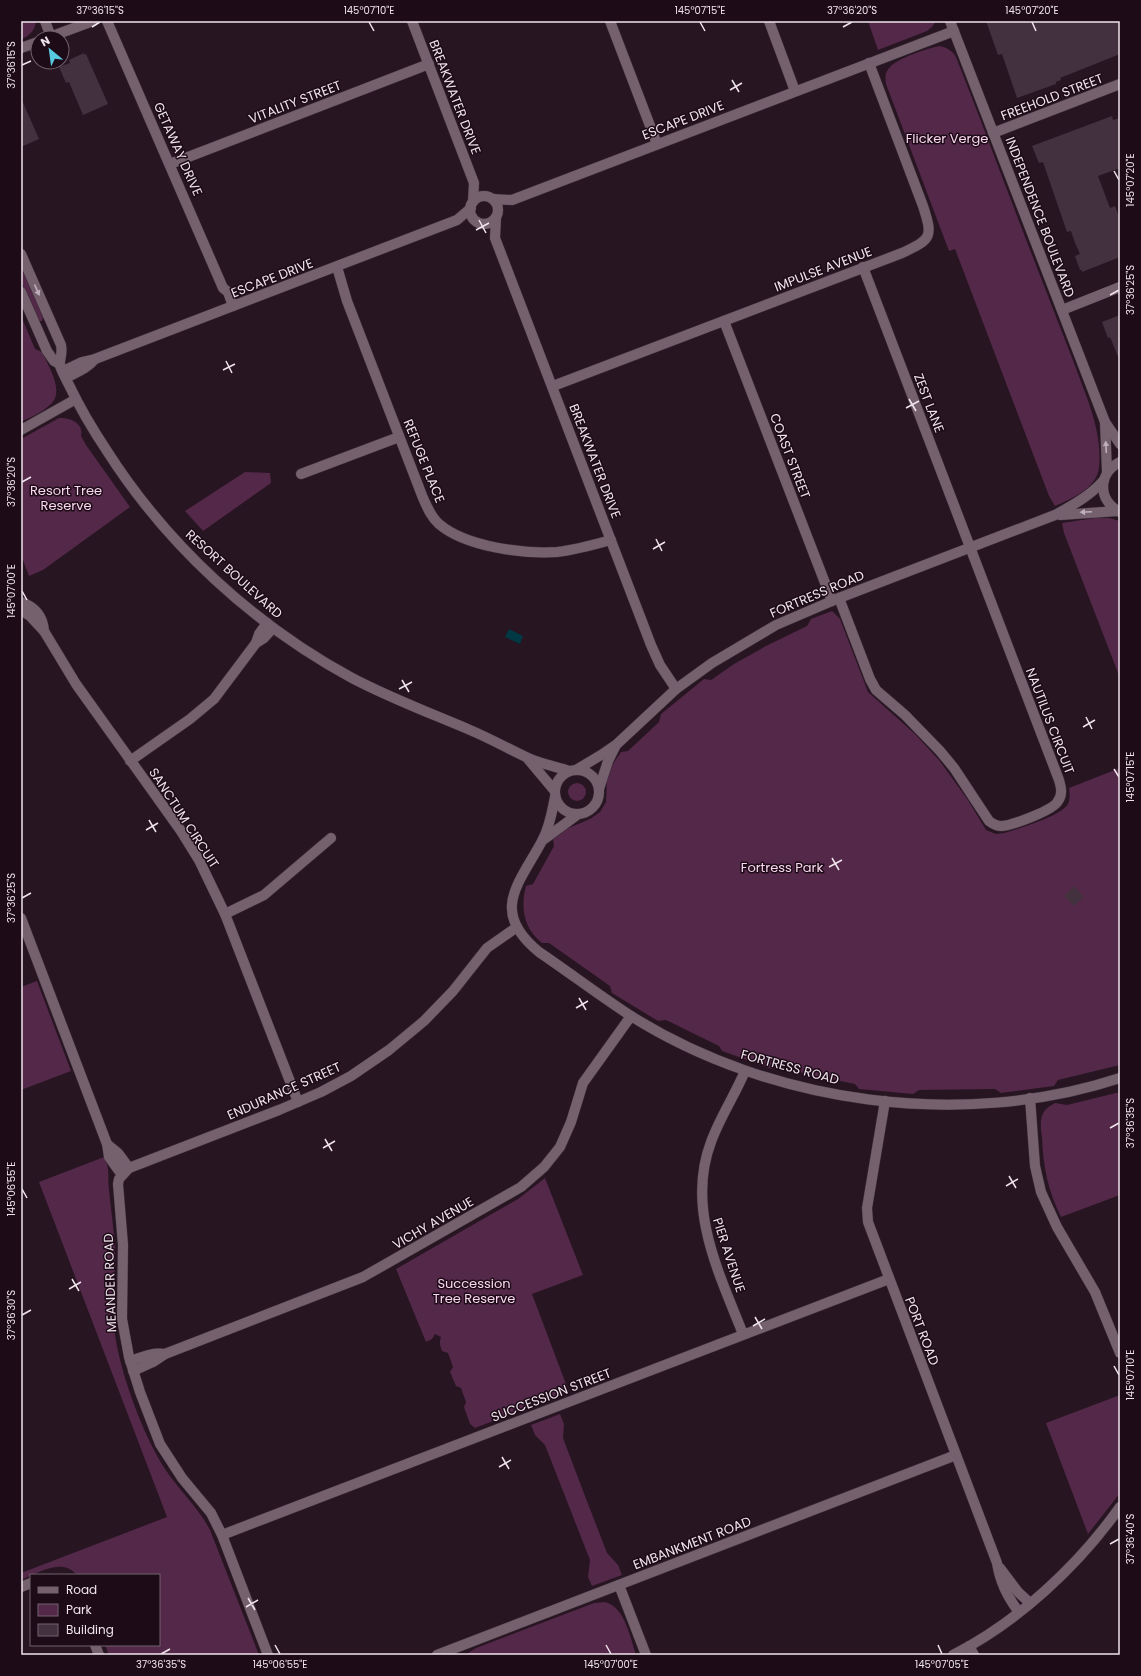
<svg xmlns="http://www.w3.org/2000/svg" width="1141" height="1676" font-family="Poppins,sans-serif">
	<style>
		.green { fill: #532848 }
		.water { fill: #003943 }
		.building { fill: #44313f }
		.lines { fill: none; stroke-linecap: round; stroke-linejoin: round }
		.minor-casing { stroke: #3c2f38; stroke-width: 11 }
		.tertiary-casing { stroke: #3c2f38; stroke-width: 11 }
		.minor { stroke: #75606e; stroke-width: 10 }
		.tertiary { stroke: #75606e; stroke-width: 10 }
		.oneway { fill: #bfafba }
		.ticks { fill: none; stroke: #f0e4ec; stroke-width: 1.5 }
		.labels { text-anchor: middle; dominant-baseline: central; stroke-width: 3; stroke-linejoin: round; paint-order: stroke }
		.street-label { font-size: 13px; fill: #f0e4ec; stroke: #1d0c18 }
		.park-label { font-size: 13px; fill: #fad7ee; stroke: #1d0c18 }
		.neatline { fill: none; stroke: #f0e4ec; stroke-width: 1.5 }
		.ticks-label { font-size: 10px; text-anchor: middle; fill: #f0e4ec }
	</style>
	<rect width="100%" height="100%" fill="#271522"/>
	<g class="green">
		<path d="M21 21H36C35 30 30 36 21 39Z"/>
		<path d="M868 21H936L932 27 927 31 878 50Z"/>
		<path d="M940 46C947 48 952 50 956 57 985 130 1012 204 1041 278 1052 306 1063 335 1074 363 1086 396 1103 432 1099 468 1096 489 1071 499 1055 506L1049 496 955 249 949 251 886 84C885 77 885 72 890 67 898 58 928 48 940 46Z"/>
		<path d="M21 266 43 317 42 321H39L37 318 21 281Z"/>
		<path d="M21 316 35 349 42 352C48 365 65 392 51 404 43 412 31 417 21 422Z"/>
		<path d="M59 418C70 417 84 423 81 436L86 445 130 507 43 570 29 576 21 555V439Z"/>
		<path d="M245 472 270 473 271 483 203 531 185 511Z"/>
		<path d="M1095 518H1109L1120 521V678L1064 533 1062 523Z"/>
		<path d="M832 611 840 619 868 692 915 734 939 760 968 800 986 830 996 834 1004 833C1018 829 1061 816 1068 804 1070 799 1070 793 1069 788L1120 768V1065L1058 1080 1054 1086 1001 1093 995 1089 919 1090 913 1094 859 1089 855 1084 811 1075 778 1067 772 1069 722 1051 719 1046 666 1020 658 1021 612 993 610 986 549 943H542C524 929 520 908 526 886L533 884 554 846 553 839 564 830 590 819 600 812 606 802 607 779 610 768 621 752 628 751 659 722 661 714 704 679 711 680 734 664 766 646 807 626 811 619Z"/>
		<circle cx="577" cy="792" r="9"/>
		<path d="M37 981 71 1071 21 1090V987Z"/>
		<path d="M1120 1092V1195L1061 1217C1048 1191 1043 1166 1042 1137 1041 1131 1040 1122 1042 1116 1044 1110 1049 1106 1055 1103L1067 1105Z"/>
		<path d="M104 1157C111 1171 107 1176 109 1190 111 1210 114 1230 115 1250 115 1279 112 1307 115 1335 121 1375 143 1435 165 1469 179 1490 198 1507 210 1530L259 1655H109L105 1645H159V1575H77C62 1557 38 1573 21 1580V1573L167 1517 39 1182Z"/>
		<path d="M545 1178 583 1275 532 1294 569 1392 475 1428 470 1424 464 1407 466 1402 461 1388 456 1386 450 1372 453 1367 448 1353 442 1351C440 1345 439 1342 441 1337L435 1334 432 1339 426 1342 396 1269 518 1199Z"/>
		<path d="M1120 1395V1493L1088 1534 1046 1423Z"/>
		<path d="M560 1414 564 1424 563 1438 585 1496 607 1553 618 1565 622 1575 592 1586 588 1577 590 1560 545 1445 535 1435 531 1425Z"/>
		<path d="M605 1602C625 1607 630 1637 636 1655H465L476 1648 594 1603Z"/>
	</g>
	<path class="water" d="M509 629 523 636 520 644 505 637Z"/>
	<g class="building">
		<path d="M986 21H1118L1120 26V54L1060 78 1061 80 1056 82V84L1017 98 1002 54 998 55Z"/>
		<path d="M84 53V55L86 54 108 104 83 115 69 82 66 83 59 67 70 63 69 60Z"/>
		<path d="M21 98 39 139 21 147Z"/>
		<path d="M1112 116 1113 120 1120 118V168L1098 176 1110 208 1115 206 1120 219V257L1082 272V270H1080L1075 256 1080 254 1075 243 1071 231 1067 232 1043 162 1039 163 1032 146Z"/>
		<path d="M1120 315V359H1119L1110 337 1108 338 1102 322Z"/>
		<path d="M1074 886 1084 897 1074 906 1064 896Z"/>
	</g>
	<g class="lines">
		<g class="minor-casing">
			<g id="minor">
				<path d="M45 21 51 37"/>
				<path d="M107 21 223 288 228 292 233 306"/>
				<path d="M412 21 474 183 473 202"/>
				<path d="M610 21 657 144"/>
				<path d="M769 21 795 91"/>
				<path d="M47 38 93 21"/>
				<path d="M21 48 38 42"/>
				<path d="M993 133 1120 84"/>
				<path d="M170 164 429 64"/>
				<circle cx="484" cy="210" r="14"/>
				<path d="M493 199 512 200 954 31"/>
				<path d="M496 218 495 238 651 645 660 665 676 689"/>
				<path d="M21 254 61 345C63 354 59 360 60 366 62 372 66 379 69 385 80 408 93 430 107 451 167 545 254 625 352 678 390 698 430 713 470 730 489 738 507 748 526 757 540 764 555 766 569 771"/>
				<path d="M337 267 347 301 423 498C427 507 431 517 439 524 466 547 523 554 557 552 575 550 593 545 611 540"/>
				<path d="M21 292 47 351 54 361 60 364"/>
				<path d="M1062 310 1120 287"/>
				<path d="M724 321 832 601"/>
				<path d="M63 371 82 362 95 359 457 220 471 208"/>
				<path d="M66 378C77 372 87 369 95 359"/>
				<path d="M553 386 902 253C932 239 933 237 923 206L869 63"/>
				<path d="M21 430 76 399"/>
				<path d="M301 474 399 437"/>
				<path d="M1060 515 1118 511"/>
				<path d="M839 598 870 679 876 690 905 715 940 751 954 768 989 821C993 824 996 826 1001 826 1011 826 1054 810 1058 801 1063 794 1061 787 1059 780L863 267"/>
				<path d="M21 602C35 607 43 617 44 631"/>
				<path d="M21 610 30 616 44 631 76 684 181 831 199 860 225 914 298 1102"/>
				<path d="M256 643 259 634 267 623"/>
				<path d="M528 759 554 790"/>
				<path d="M130 761 190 719 214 699 256 643 264 638 273 628"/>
				<circle cx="577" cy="792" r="22"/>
				<path d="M576 770 601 755 617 744 676 689 712 663 776 625 839 598 1055 515C1073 505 1090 496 1104 480"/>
				<path d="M599 789 608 761 616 745"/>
				<path d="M555 797C552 811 550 827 542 841 519 884 489 911 539 952 570 973 600 996 631 1016 771 1104 962 1130 1120 1078"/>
				<path d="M543 840 577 815"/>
				<path d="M225 914 264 895 331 838"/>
				<path d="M21 918 107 1144 109 1157 122 1175"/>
				<path d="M1030 1098 1035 1166 1041 1192 1057 1227 1095 1292 1120 1353"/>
				<path d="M885 1101 867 1208 868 1222 997 1563C1000 1582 1007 1597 1019 1612"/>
				<path d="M107 1144 118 1153 129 1168"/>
				<path d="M743 1334C719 1273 686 1208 711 1142 720 1117 735 1095 745 1071"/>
				<path d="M130 1361C142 1357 152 1352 165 1354"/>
				<path d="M133 1371 153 1362 165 1354 363 1277 521 1187 544 1167 560 1147 571 1122 583 1083 631 1016"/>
				<path d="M222 1535 889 1279"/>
				<path d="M1000 1568 1018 1592 1030 1603"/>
				<path d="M619 1585 646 1655"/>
				<path d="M21 1587 31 1583"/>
				<path d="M95 1645 99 1655"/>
				<path d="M969 1646 974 1655"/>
				<path d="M268 1655 222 1535 211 1513 182 1478 160 1444 140 1392 129 1357 122 1319 123 1245 118 1184 119 1179 129 1168 279 1110 321 1092 351 1076 389 1050 424 1021 453 991 487 948 517 927"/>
				<path d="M437 1655 956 1455"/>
				<path d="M953 1655C1018 1622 1078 1566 1120 1507"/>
			</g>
		</g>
		<g class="tertiary-casing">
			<g id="tertiary">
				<path d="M950 21 1105 422 1120 444"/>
				<path d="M1105 422 1107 472"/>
				<path d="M1120 462C1098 473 1097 500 1120 512"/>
			</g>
		</g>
		<use href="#minor" class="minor"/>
		<use href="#tertiary" class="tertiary"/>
	</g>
	<defs><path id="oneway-solid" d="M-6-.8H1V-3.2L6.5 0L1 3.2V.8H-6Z"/></defs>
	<g class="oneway">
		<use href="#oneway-solid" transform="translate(37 290) rotate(66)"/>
		<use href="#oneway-solid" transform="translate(1106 447) rotate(-93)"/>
		<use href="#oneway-solid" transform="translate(1086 512) rotate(177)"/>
	</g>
	<path class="ticks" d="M369 22 374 31M700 22 705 31M1032 22 1036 31M92 27 100 22M843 27 852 22M22 65 31 61M732 80 739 92M730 90 742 83M1114 171 1119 180M479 220 486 233M476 230 489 223M1110 295 1119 290M226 361 232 373M223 370 235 364M909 399 916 411M906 408 919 401M22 482 31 477M656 539 662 551M653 549 665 542M22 591 27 600M402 680 409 692M399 689 412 682M1086 717 1092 729M1083 727 1095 720M1114 769 1119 777M149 820 156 832M146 830 158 823M832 858 839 870M829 867 842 860M22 898 31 893M579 998 586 1010M576 1008 588 1001M1110 1128 1119 1123M325 1139 332 1151M323 1148 335 1141M1009 1176 1016 1188M1006 1186 1018 1179M22 1189 27 1198M72 1279 79 1291M69 1289 81 1282M22 1315 31 1310M755 1317 762 1329M753 1326 765 1319M1114 1366 1119 1375M502 1457 509 1469M499 1467 511 1460M1110 1544 1119 1539M248 1598 255 1610M246 1607 258 1600M275 1645 280 1654M606 1645 611 1654M938 1645 942 1654M161 1654 170 1649"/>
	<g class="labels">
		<g class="street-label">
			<text transform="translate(455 97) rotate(69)">BREAKWATER DRIVE</text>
			<text transform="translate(1052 97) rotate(-21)">FREEHOLD STREET</text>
			<text transform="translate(295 102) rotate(-21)">VITALITY STREET</text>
			<text transform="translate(683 120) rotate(-21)">ESCAPE DRIVE</text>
			<text transform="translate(178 149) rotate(66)">GETAWAY DRIVE</text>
			<text transform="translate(1040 217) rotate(69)">INDEPENDENCE BOULEVARD</text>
			<text transform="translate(823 269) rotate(-21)">IMPULSE AVENUE</text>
			<text transform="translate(272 278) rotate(-21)">ESCAPE DRIVE</text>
			<text transform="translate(929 403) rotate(69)">ZEST LANE</text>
			<text transform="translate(790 456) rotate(69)">COAST STREET</text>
			<text transform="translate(424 461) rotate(68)">REFUGE PLACE</text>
			<text transform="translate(595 461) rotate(69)">BREAKWATER DRIVE</text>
			<text transform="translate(234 574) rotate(42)">RESORT BOULEVARD</text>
			<text transform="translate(817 594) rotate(-23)">FORTRESS ROAD</text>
			<text transform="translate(1050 721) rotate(69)">NAUTILUS CIRCUIT</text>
			<text transform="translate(184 818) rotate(57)">SANCTUM CIRCUIT</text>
			<text transform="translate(790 1067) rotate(15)">FORTRESS ROAD</text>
			<text transform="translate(284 1091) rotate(-24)">ENDURANCE STREET</text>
			<text transform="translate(433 1223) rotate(-30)">VICHY AVENUE</text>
			<text transform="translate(729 1255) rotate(72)">PIER AVENUE</text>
			<text transform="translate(110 1283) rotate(-92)">MEANDER ROAD</text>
			<text transform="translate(922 1331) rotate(69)">PORT ROAD</text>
			<text transform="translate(551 1395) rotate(-21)">SUCCESSION STREET</text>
			<text transform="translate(692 1543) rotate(-21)">EMBANKMENT ROAD</text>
		</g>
		<g class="park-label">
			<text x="947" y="138">Flicker Verge</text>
			<text x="66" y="490">Resort Tree<tspan x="66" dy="15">Reserve</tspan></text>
			<text x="782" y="867">Fortress Park</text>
			<text x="474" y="1283">Succession<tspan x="474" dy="15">Tree Reserve</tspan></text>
		</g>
	</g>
	<rect width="1141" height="1676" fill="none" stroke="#1d0c18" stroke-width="44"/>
	<rect x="30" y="1574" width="130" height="72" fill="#1d0c18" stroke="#71626d"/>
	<rect x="38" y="1587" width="20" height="6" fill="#75606e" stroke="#71626d"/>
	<text x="66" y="1594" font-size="12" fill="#f0e4ec">Road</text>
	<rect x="38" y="1604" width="20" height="12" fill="#532848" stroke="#71626d"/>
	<text x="66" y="1614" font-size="12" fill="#f0e4ec">Park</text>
	<rect x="38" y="1624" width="20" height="12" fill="#44313f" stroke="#71626d"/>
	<text x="66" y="1634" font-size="12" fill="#f0e4ec">Building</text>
	<g transform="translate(50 50) rotate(331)"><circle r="19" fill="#1d0c18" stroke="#71626d"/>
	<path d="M0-3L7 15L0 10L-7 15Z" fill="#57c9e1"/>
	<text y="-6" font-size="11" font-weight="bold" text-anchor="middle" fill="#f0e4ec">N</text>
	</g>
	<rect x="22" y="22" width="1097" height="1632" class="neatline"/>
	<g class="ticks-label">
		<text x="100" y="14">37°36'15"S</text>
		<text x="369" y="14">145°07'10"E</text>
		<text x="700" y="14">145°07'15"E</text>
		<text x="852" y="14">37°36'20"S</text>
		<text x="1032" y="14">145°07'20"E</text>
		<text transform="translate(11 65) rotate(-90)" y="4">37°36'15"S</text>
		<text transform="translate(1130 180) rotate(-90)" y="4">145°07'20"E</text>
		<text transform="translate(1130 290) rotate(-90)" y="4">37°36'25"S</text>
		<text transform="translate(11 482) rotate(-90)" y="4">37°36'20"S</text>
		<text transform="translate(11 591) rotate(-90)" y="4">145°07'00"E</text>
		<text transform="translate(1130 777) rotate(-90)" y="4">145°07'15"E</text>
		<text transform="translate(11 898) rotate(-90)" y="4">37°36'25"S</text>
		<text transform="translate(1130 1123) rotate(-90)" y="4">37°36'35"S</text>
		<text transform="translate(11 1189) rotate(-90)" y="4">145°06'55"E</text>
		<text transform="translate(11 1315) rotate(-90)" y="4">37°36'30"S</text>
		<text transform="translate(1130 1375) rotate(-90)" y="4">145°07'10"E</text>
		<text transform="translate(1130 1539) rotate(-90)" y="4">37°36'40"S</text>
		<text x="161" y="1668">37°36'35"S</text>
		<text x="280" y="1668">145°06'55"E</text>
		<text x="611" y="1668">145°07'00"E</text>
		<text x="942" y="1668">145°07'05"E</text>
	</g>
</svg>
